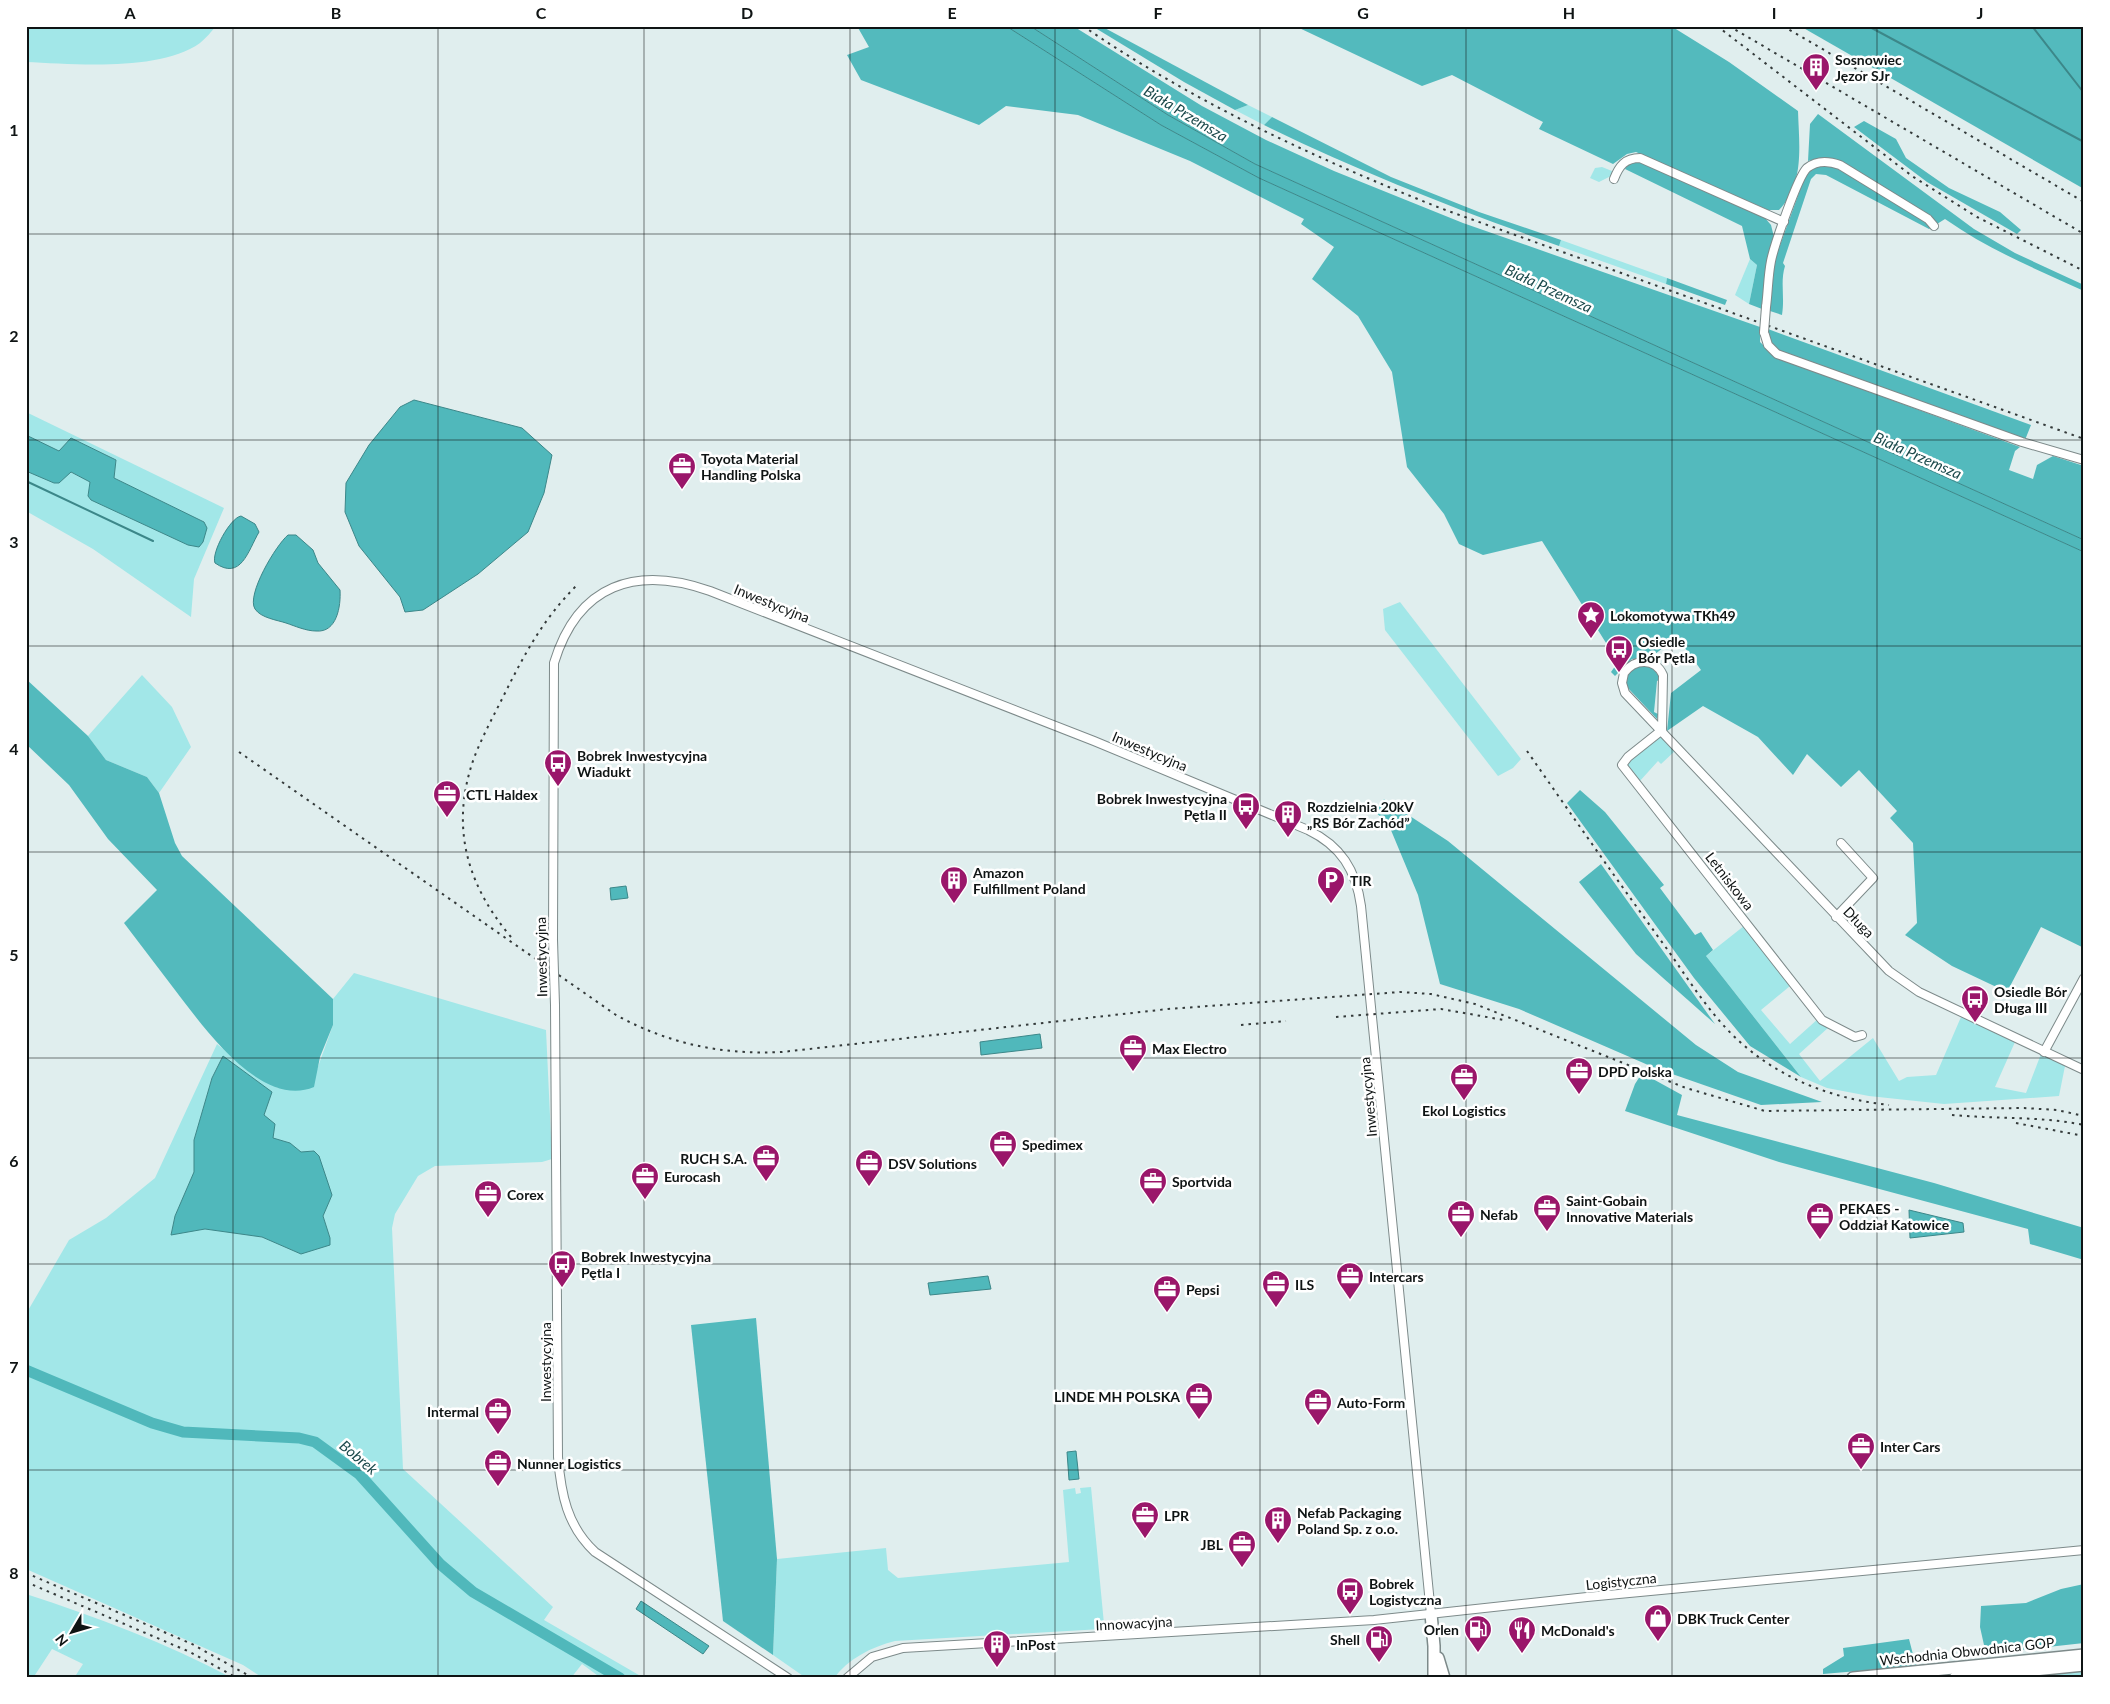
<svg xmlns="http://www.w3.org/2000/svg" width="2110" height="1704" font-family="Lato,sans-serif">
	<style>
		.green { fill: #a2e7e8; fill-rule: evenodd }
		.forest { fill: #53babd }
		.water { fill: #50b8bb; stroke: #3c8789 }
		.lines { fill: none; stroke-linecap: round; stroke-linejoin: round }
		.stream { stroke: #3c8789; stroke-width: 2 }
		.river { stroke: #50b8bb; stroke-width: 11 }
		.minor-casing { stroke: #7d8a8a; stroke-width: 10 }
		.highway-casing { stroke: #7d8a8a; stroke-width: 14 }
		.minor { stroke: #fff; stroke-width: 8 }
		.highway { stroke: #fff; stroke-width: 11 }
		.rail { stroke: #343a3a; stroke-width: 2; stroke-dasharray: 2.5 5; stroke-linecap: butt }
		.minor-bridge-casing { stroke: #7d8a8a; stroke-width: 10; stroke-linecap: butt }
		.minor-bridge { stroke: #fff; stroke-width: 8 }
		.grid { fill: none; stroke: #0f1414; stroke-width: 1; stroke-opacity: 0.55 }
		.labels { text-anchor: middle; dominant-baseline: central; stroke-width: 5; stroke-linejoin: round; paint-order: stroke }
		.poi-label { font-size: 14px; font-weight: bold; fill: #0f1414; stroke: #fff; text-anchor: start }
		.street-label { font-size: 14px; fill: #0f1414; stroke: #fff }
		.water-label { font-size: 15px; font-style: italic; fill: #1b494b; stroke: #fff }
		.neatline { fill: none; stroke: #0f1414; stroke-width: 2 }
		.grid-label { font-size: 16px; text-anchor: middle; font-weight: bold; fill: #0f1414 }
	</style>
	<rect width="100%" height="100%" fill="#e0eeee"/>
	<g class="green">
		<path d="M26 26H216C211 32 206 38 200 43 159 72 74 64 26 62Z"/>
		<path d="M1248 105 1272 117 1264 125 1235 110Z"/>
		<path d="M1602 167 1612 171 1613 175 1599 182 1590 178 1595 168Z"/>
		<path d="M1561 240 1667 278 1666 284 1559 246Z"/>
		<path d="M1750 259 1757 265 1749 304 1735 295Z"/>
		<path d="M26 412 224 508 194 579 191 617 93 549 26 511V471L54 483H59L70 472 90 482 88 496 91 500 188 545 204 522 114 478 116 460 71 438 59 451 26 435Z"/>
		<path d="M1400 602 1521 759 1513 768 1498 776 1385 630 1383 609Z"/>
		<path d="M142 675 172 707 191 747 159 793 147 777 106 760 88 736Z"/>
		<path d="M1661 734 1676 750 1661 764 1658 761 1639 782 1626 765V762Z"/>
		<path d="M1749 922 1796 981 1761 1010 1790 1044 1819 1018 1829 1027 1799 1054 1820 1081 1873 1038 1899 1081 1907 1077 1936 1075 1961 1017 2015 1042 1995 1087 2026 1093 2041 1054 2065 1066 2059 1096 1944 1104 1869 1096 1827 1088 1801 1077 1706 956Z"/>
		<path d="M354 973 546 1030 552 1159 542 1162 435 1166 418 1176 395 1214 392 1228 403 1469 553 1607 544 1620 644 1678H601L582 1664 571 1678H263L243 1665 26 1569V1314L69 1240 106 1218 155 1178 217 1044 258 1078 278 1088 315 1075 333 1025V999ZM223 1056 272 1092 263 1115 273 1138 290 1143 301 1152 314 1151 332 1195 323 1216 330 1237 301 1254 262 1237 205 1229 171 1234 175 1216 194 1172V1140L212 1078Z"/>
		<path d="M1091 1487 1104 1624 1102 1629 895 1641C871 1647 848 1659 834 1678H806L773 1655 777 1559 886 1548 888 1570 898 1578 1069 1562 1063 1490 1075 1488 1076 1494 1081 1493 1080 1488Z"/>
		<path d="M26 1594C97 1617 166 1643 232 1678H208L203 1675 82 1678 76 1675 83 1664 52 1649 33 1678H26Z"/>
		<path d="M2084 1671V1678H2012Z"/>
	</g>
	<g class="forest">
		<path d="M857 26H1006L1161 125 1259 178 2084 552V948L2041 927 2007 992 1952 966 1905 935 1917 923 1913 843 1890 818 1897 811 1859 770 1841 787 1807 754 1793 775 1758 737 1703 706 1667 731 1671 693 1701 670 1677 637 1650 658 1632 659 1615 676 1611 672 1618 662 1542 541 1483 555 1459 544 1444 514 1407 467 1392 372 1358 316 1312 279 1334 247 1301 224 1304 219 1190 161 1078 115 1006 106 979 125 861 80 847 55 869 47Z"/>
		<path d="M1030 26H1073L1202 106 1266 140 1334 171 1463 223 1760 327V342L1777 358 2020 447 2015 451 2009 470 2033 479 2037 465 2053 456 2084 466V540L1255 164 1168 115Z"/>
		<path d="M1092 26H1101L1248 105 1235 110 1184 82Z"/>
		<path d="M1295 26H1671L1729 62 1798 111C1799 144 1805 184 1779 210H1768L1636 152 1627 154 1613 164 1539 129 1543 122 1452 75 1422 86Z"/>
		<path d="M1800 26H2084V189Z"/>
		<path d="M1818 114 1974 229 2015 253 2084 285V291C2036 269 1989 250 1945 219L1937 224 1847 165C1833 159 1823 156 1808 161L1810 124Z"/>
		<path d="M1272 117 1391 177 1479 212 1561 240 1559 246C1458 210 1360 172 1264 125Z"/>
		<path d="M1864 121 1896 139 1906 158 1949 188 2000 212 2021 230 2017 234 1927 182 1854 127Z"/>
		<path d="M1637 159 1765 218 1771 225 1775 241 1768 262 1762 309 1749 304 1757 265 1750 259 1742 226 1625 169 1628 163Z"/>
		<path d="M1832 165 1927 221 1932 227 1929 229 1826 175 1816 174 1811 179 1783 263 1785 266C1780 282 1785 297 1782 315L1770 311 1775 259 1804 179 1814 166Z"/>
		<path d="M1667 278 1727 300 1725 305 1666 284Z"/>
		<path d="M1768 329 2031 425 2025 440 1780 352 1768 338Z"/>
		<path d="M1644 665 1653 668 1661 679 1657 681 1654 712 1658 714 1657 719 1627 687C1625 673 1632 668 1644 665Z"/>
		<path d="M26 679 88 736 106 760 147 777 159 793 175 843 182 856 333 999V1025L320 1057 314 1087C260 1109 203 1026 175 990 158 968 141 945 124 923L157 890 108 839 69 785 26 744Z"/>
		<path d="M1580 790 1605 812 1664 885 1660 888 1695 935 1701 932 1713 950 1706 956 1801 1077 1750 1046 1694 978 1567 803Z"/>
		<path d="M1384 799 1448 841 1696 1045 1738 1072 1822 1102 1761 1105 1655 1068 1519 1009 1440 984 1418 895 1388 823 1375 812Z"/>
		<path d="M1601 864 1715 1024 1636 954 1579 882Z"/>
		<path d="M1642 1073 1682 1095 1677 1115 1934 1183 2084 1228V1260L2030 1244 2028 1229 1779 1162 1625 1111 1635 1084Z"/>
		<path d="M756 1318 777 1559 773 1655 723 1621 691 1325Z"/>
		<path d="M2084 1584V1643L1986 1654 1980 1627 1981 1606 2026 1603 2061 1589Z"/>
		<path d="M1909 1639 1916 1666 1823 1674V1669L1844 1656 1843 1648Z"/>
	</g>
	<g class="water">
		<path d="M1006 26H1030L1168 115 1255 164 2084 540V552L1259 178 1161 125Z"/>
		<path d="M414 400 522 428 552 455 544 493 528 532 478 574 423 610 405 612 400 597 359 546 345 512 346 483 369 445 400 407Z"/>
		<path d="M26 435 59 451 71 438 116 460 114 478 204 522 207 528 203 542 199 547 188 545 91 500 88 496 90 482 71 472 59 483H54L26 471Z"/>
		<path d="M241 516 255 524 259 532C248 551 241 581 215 563 211 553 230 518 241 516Z"/>
		<path d="M288 535H296L313 550 318 563 340 590C341 606 337 633 316 631 306 631 295 626 286 623 277 620 261 618 255 609 246 595 276 545 288 535Z"/>
		<path d="M626 886 628 898 611 900 610 888Z"/>
		<path d="M1040 1034 1042 1048 981 1055 980 1042Z"/>
		<path d="M223 1056 272 1092 264 1115 275 1124 273 1138 290 1143 301 1152 314 1151 319 1156 332 1195 323 1216 330 1238V1245L301 1254 262 1237 205 1229 171 1235 175 1216 194 1172V1140L212 1078Z"/>
		<path d="M1909 1210 1963 1223 1964 1232 1910 1238Z"/>
		<path d="M988 1276 991 1289 930 1295 928 1283Z"/>
		<path d="M1076 1451 1079 1479 1069 1480 1067 1452Z"/>
		<path d="M641 1601 709 1646 703 1654 636 1609Z"/>
	</g>
	<g class="lines">
		<g class="stream">
			<path d="M1868 26 2084 142"/>
			<path d="M2032 26 2084 93"/>
			<path d="M26 481 153 541"/>
		</g>
		<path class="river" d="M26 1370 152 1423 183 1432 299 1438 315 1442 359 1474 440 1564 473 1592 620 1678"/>
		<g class="minor-casing">
			<g id="minor">
				<path d="M1614 179C1619 166 1625 158 1640 158L1784 222"/>
				<path d="M1766 307C1768 292 1768 276 1771 261 1774 246 1798 176 1807 168 1817 160 1829 161 1840 165L1928 219 1934 226"/>
				<path d="M1764 332 1768 345 1777 354 2022 442 2084 460"/>
				<path d="M1662 730 1663 675C1655 657 1634 659 1624 673L1622 683 1625 693 1889 971 1919 992 2084 1070"/>
				<path d="M1662 730 1628 757 1622 765 1822 1020 1855 1037 1862 1035"/>
				<path d="M1836 917 1873 878 1841 843"/>
				<path d="M553 940 554 663C578 584 636 565 710 591L1094 741 1308 830C1341 846 1356 870 1361 906L1431 1614"/>
				<path d="M555 1005 558 1457C561 1494 567 1526 595 1552L788 1678"/>
				<path d="M2044 1052 2084 978"/>
				<path d="M847 1678 872 1657 903 1648 1374 1620 1587 1597 2084 1550"/>
			</g>
		</g>
		<g class="highway-casing">
			<g id="highway">
				<path d="M1431 1614 1434 1646V1678"/>
				<path d="M1438 1658 1444 1678"/>
				<path d="M1853 1678 2084 1655"/>
				<path d="M1955 1678 2084 1665"/>
			</g>
		</g>
		<use href="#minor" class="minor"/>
		<use href="#highway" class="highway"/>
		<g class="rail">
			<path d="M1083 26C1193 102 1315 158 1440 208L2084 439"/>
			<path d="M1717 26 1912 176 1977 217 2084 271"/>
			<path d="M1729 26 2084 234"/>
			<path d="M1783 26 2084 202"/>
			<path d="M1527 751C1573 817 1619 883 1667 949 1691 983 1714 1021 1747 1048 1788 1082 1836 1099 1889 1105"/>
			<path d="M239 752 616 1015C669 1044 722 1055 782 1052L1168 1009 1400 992 1431 994 1475 1004 1686 1088 1765 1111 2024 1108 2057 1110 2084 1116"/>
			<path d="M511 937C466 884 450 825 474 758 482 737 493 717 503 697 525 653 543 619 578 584"/>
			<path d="M1336 1017 1441 1009 1504 1020"/>
			<path d="M1241 1025 1286 1021"/>
			<path d="M1952 1115C1996 1119 2040 1116 2084 1125"/>
			<path d="M2016 1123 2084 1136"/>
			<path d="M26 1573 192 1644 253 1678"/>
			<path d="M26 1582 190 1652 237 1678"/>
		</g>
		<g class="minor-bridge-casing">
			<g id="minor-bridge">
				<path d="M1764 332 1766 307"/>
				<path d="M553 940 555 1005"/>
			</g>
		</g>
		<use href="#minor-bridge" class="minor-bridge"/>
	</g>
	<path class="grid" d="M233 26V1678M438 26V1678M644 26V1678M850 26V1678M1055 26V1678M1260 26V1678M1466 26V1678M1672 26V1678M1877 26V1678M26 234H2084M26 440H2084M26 646H2084M26 852H2084M26 1058H2084M26 1264H2084M26 1470H2084"/>
	<defs>
		<g id="building-pin" transform="scale(1.4375)"><path d="M0 17L-7.5 6A9.5 9.5 0 1 1 7.5 6Z" fill="#9a166a" stroke="#fff"/><path d="M-4-6H4V6H1V3H-1V6H-4ZM-2.5-4.3h1.7v1.8h-1.7ZM.8-4.3h1.7v1.8H.8ZM-2.5-1h1.7V.8h-1.7ZM.8-1h1.7V.8H.8Z" fill="#fff"/></g>
		<g id="office-pin" transform="scale(1.4375)"><path d="M0 17L-7.5 6A9.5 9.5 0 1 1 7.5 6Z" fill="#9a166a" stroke="#fff"/><path d="M-6-3h4V-5.5h4V-3h4V5H-6ZM-1-4.5V-3h2v-1.5ZM-6 0V1H6V0Z" fill="#fff"/></g>
		<g id="sight-pin" transform="scale(1.4375)"><path d="M0 17L-7.5 6A9.5 9.5 0 1 1 7.5 6Z" fill="#9a166a" stroke="#fff"/><path d="M0-6L1.8-2.2L6-1.7L2.9 1.2L3.7 5.4L0 3.3L-3.7 5.4L-2.9 1.2L-6-1.7L-1.8-2.2Z" fill="#fff"/></g>
		<g id="bus-pin" transform="scale(1.4375)"><path d="M0 17L-7.5 6A9.5 9.5 0 1 1 7.5 6Z" fill="#9a166a" stroke="#fff"/><path d="M-5-6H5V4H4V6H2V4H-2V6H-4V4H-5ZM-3.5-4V0h7V-4ZM-3.5 1.2v1.5H-2V1.2ZM2 1.2v1.5H3.5V1.2Z" fill="#fff"/></g>
		<g id="parking-pin" transform="scale(1.4375)"><path d="M0 17L-7.5 6A9.5 9.5 0 1 1 7.5 6Z" fill="#9a166a" stroke="#fff"/><path d="M-3.5-5.5H1a3.5 3.5 0 0 1 0 7H-1V5.5H-3.5ZM-1-3.4V-.6H.8a1.4 1.4 0 0 0 0-2.8Z" fill="#fff"/></g>
		<g id="shop-pin" transform="scale(1.4375)"><path d="M0 17L-7.5 6A9.5 9.5 0 1 1 7.5 6Z" fill="#9a166a" stroke="#fff"/><path d="M-5-2.5h2.3a2.7 3.5 0 0 1 5.4 0H5L5.5 6h-11ZM-1.5-2.5h3a1.5 2.3 0 0 0-3 0Z" fill="#fff"/></g>
		<g id="fuel-pin" transform="scale(1.4375)"><path d="M0 17L-7.5 6A9.5 9.5 0 1 1 7.5 6Z" fill="#9a166a" stroke="#fff"/><path d="M-5.5-6h7V0h2V4h1.3V-2.5L3-4.5l.8-.8L6-3V5H2.5V1h-1V6h-7ZM-4.2-4.7v3.2H.2V-4.7Z" fill="#fff"/></g>
		<g id="restaurant-pin" transform="scale(1.4375)"><path d="M0 17L-7.5 6A9.5 9.5 0 1 1 7.5 6Z" fill="#9a166a" stroke="#fff"/><path d="M-5-6h1v4h1v-4h1v4h1v-4h1v5L-1.5 .5V6h-2V.5L-5-1ZM5-6V6H3V1.5H1.5Q1.5-4 5-6Z" fill="#fff"/></g>
	</defs>
	<g fill-rule="evenodd">
		<use href="#building-pin" x="1816" y="67"/>
		<use href="#office-pin" x="682" y="466"/>
		<use href="#sight-pin" x="1591" y="615"/>
		<use href="#bus-pin" x="1619" y="649"/>
		<use href="#bus-pin" x="558" y="763"/>
		<use href="#office-pin" x="447" y="794"/>
		<use href="#bus-pin" x="1246" y="806"/>
		<use href="#building-pin" x="1288" y="814"/>
		<use href="#building-pin" x="954" y="880"/>
		<use href="#parking-pin" x="1331" y="880"/>
		<use href="#bus-pin" x="1975" y="999"/>
		<use href="#office-pin" x="1133" y="1048"/>
		<use href="#office-pin" x="1579" y="1071"/>
		<use href="#office-pin" x="1464" y="1077"/>
		<use href="#office-pin" x="1003" y="1144"/>
		<use href="#office-pin" x="766" y="1158"/>
		<use href="#office-pin" x="869" y="1163"/>
		<use href="#office-pin" x="645" y="1176"/>
		<use href="#office-pin" x="1153" y="1181"/>
		<use href="#office-pin" x="488" y="1194"/>
		<use href="#office-pin" x="1547" y="1208"/>
		<use href="#office-pin" x="1461" y="1214"/>
		<use href="#office-pin" x="1820" y="1216"/>
		<use href="#bus-pin" x="562" y="1264"/>
		<use href="#office-pin" x="1350" y="1276"/>
		<use href="#office-pin" x="1276" y="1284"/>
		<use href="#office-pin" x="1167" y="1289"/>
		<use href="#office-pin" x="1199" y="1396"/>
		<use href="#office-pin" x="1318" y="1402"/>
		<use href="#office-pin" x="498" y="1411"/>
		<use href="#office-pin" x="1861" y="1446"/>
		<use href="#office-pin" x="498" y="1463"/>
		<use href="#office-pin" x="1145" y="1515"/>
		<use href="#building-pin" x="1278" y="1520"/>
		<use href="#office-pin" x="1242" y="1544"/>
		<use href="#bus-pin" x="1350" y="1591"/>
		<use href="#shop-pin" x="1658" y="1618"/>
		<use href="#fuel-pin" x="1478" y="1629"/>
		<use href="#restaurant-pin" x="1522" y="1630"/>
		<use href="#fuel-pin" x="1379" y="1639"/>
		<use href="#building-pin" x="997" y="1644"/>
	</g>
	<g class="labels">
		<g class="poi-label">
			<text x="1835" y="59">Sosnowiec<tspan x="1835" dy="16">Jęzor SJr</tspan></text>
			<text x="701" y="458">Toyota Material<tspan x="701" dy="16">Handling Polska</tspan></text>
			<text x="1610" y="615">Lokomotywa TKh49</text>
			<text x="1638" y="641">Osiedle<tspan x="1638" dy="16">Bór Pętla</tspan></text>
			<text x="577" y="755">Bobrek Inwestycyjna<tspan x="577" dy="16">Wiadukt</tspan></text>
			<text x="466" y="794">CTL Haldex</text>
			<text x="1227" y="798" text-anchor="end">Bobrek Inwestycyjna<tspan x="1227" dy="16">Pętla II</tspan></text>
			<text x="1307" y="806">Rozdzielnia 20kV<tspan x="1307" dy="16">„RS Bór Zachód”</tspan></text>
			<text x="973" y="872">Amazon<tspan x="973" dy="16">Fulfillment Poland</tspan></text>
			<text x="1350" y="880">TIR</text>
			<text x="1994" y="991">Osiedle Bór<tspan x="1994" dy="16">Długa III</tspan></text>
			<text x="1152" y="1048">Max Electro</text>
			<text x="1598" y="1071">DPD Polska</text>
			<text x="1464" y="1110" text-anchor="middle">Ekol Logistics</text>
			<text x="1022" y="1144">Spedimex</text>
			<text x="747" y="1158" text-anchor="end">RUCH S.A.</text>
			<text x="888" y="1163">DSV Solutions</text>
			<text x="664" y="1176">Eurocash</text>
			<text x="1172" y="1181">Sportvida</text>
			<text x="507" y="1194">Corex</text>
			<text x="1566" y="1200">Saint-Gobain<tspan x="1566" dy="16">Innovative Materials</tspan></text>
			<text x="1839" y="1208">PEKAES -<tspan x="1839" dy="16">Oddział Katowice</tspan></text>
			<text x="1480" y="1214">Nefab</text>
			<text x="581" y="1256">Bobrek Inwestycyjna<tspan x="581" dy="16">Pętla I</tspan></text>
			<text x="1369" y="1276">Intercars</text>
			<text x="1295" y="1284">ILS</text>
			<text x="1186" y="1289">Pepsi</text>
			<text x="1180" y="1396" text-anchor="end">LINDE MH POLSKA</text>
			<text x="1337" y="1402">Auto-Form</text>
			<text x="479" y="1411" text-anchor="end">Intermal</text>
			<text x="1880" y="1446">Inter Cars</text>
			<text x="517" y="1463">Nunner Logistics</text>
			<text x="1297" y="1512">Nefab Packaging<tspan x="1297" dy="16">Poland Sp. z o.o.</tspan></text>
			<text x="1164" y="1515">LPR</text>
			<text x="1223" y="1544" text-anchor="end">JBL</text>
			<text x="1369" y="1583">Bobrek<tspan x="1369" dy="16">Logistyczna</tspan></text>
			<text x="1677" y="1618">DBK Truck Center</text>
			<text x="1459" y="1629" text-anchor="end">Orlen</text>
			<text x="1541" y="1630">McDonald's</text>
			<text x="1360" y="1639" text-anchor="end">Shell</text>
			<text x="1016" y="1644">InPost</text>
		</g>
		<g class="street-label">
			<text transform="translate(772 603) rotate(22)">Inwestycyjna</text>
			<text transform="translate(1150 751) rotate(23)">Inwestycyjna</text>
			<text transform="translate(1730 881) rotate(52)">Letniskowa</text>
			<text transform="translate(1859 922) rotate(46)">Długa</text>
			<text transform="translate(541 957) rotate(-91)">Inwestycyjna</text>
			<text transform="translate(1368 1097) rotate(-95)">Inwestycyjna</text>
			<text transform="translate(545 1362) rotate(-90)">Inwestycyjna</text>
			<text transform="translate(1621 1581) rotate(-6)">Logistyczna</text>
			<text transform="translate(1134 1623) rotate(-3)">Innowacyjna</text>
			<text transform="translate(1967 1651) rotate(-6)">Wschodnia Obwodnica GOP</text>
		</g>
		<g class="water-label">
			<text transform="translate(1186 113) rotate(31)">Biała Przemsza</text>
			<text transform="translate(1549 288) rotate(25)">Biała Przemsza</text>
			<text transform="translate(1918 455) rotate(24)">Biała Przemsza</text>
			<text transform="translate(359 1457) rotate(40)">Bobrek</text>
		</g>
	</g>
	<rect width="2110" height="1704" fill="none" stroke="#ffffff" stroke-width="55"/>
	<g transform="translate(72 1632) rotate(232)" stroke="#ffffff" stroke-width="4" paint-order="stroke">
	<path d="M0-4L9 19L0 12L-9 19Z" fill="#0f1414"/>
	<text y="-8" font-size="14" font-weight="bold" text-anchor="middle" fill="#0f1414">N</text>
	</g>
	<rect x="28" y="28" width="2054" height="1648" class="neatline"/>
	<g class="grid-label">
		<text x="130" y="19">A</text>
		<text x="336" y="19">B</text>
		<text x="541" y="19">C</text>
		<text x="747" y="19">D</text>
		<text x="952" y="19">E</text>
		<text x="1158" y="19">F</text>
		<text x="1363" y="19">G</text>
		<text x="1569" y="19">H</text>
		<text x="1774" y="19">I</text>
		<text x="1980" y="19">J</text>
		<text x="14" y="136">1</text>
		<text x="14" y="342">2</text>
		<text x="14" y="548">3</text>
		<text x="14" y="755">4</text>
		<text x="14" y="961">5</text>
		<text x="14" y="1167">6</text>
		<text x="14" y="1373">7</text>
		<text x="14" y="1579">8</text>
	</g>
</svg>
